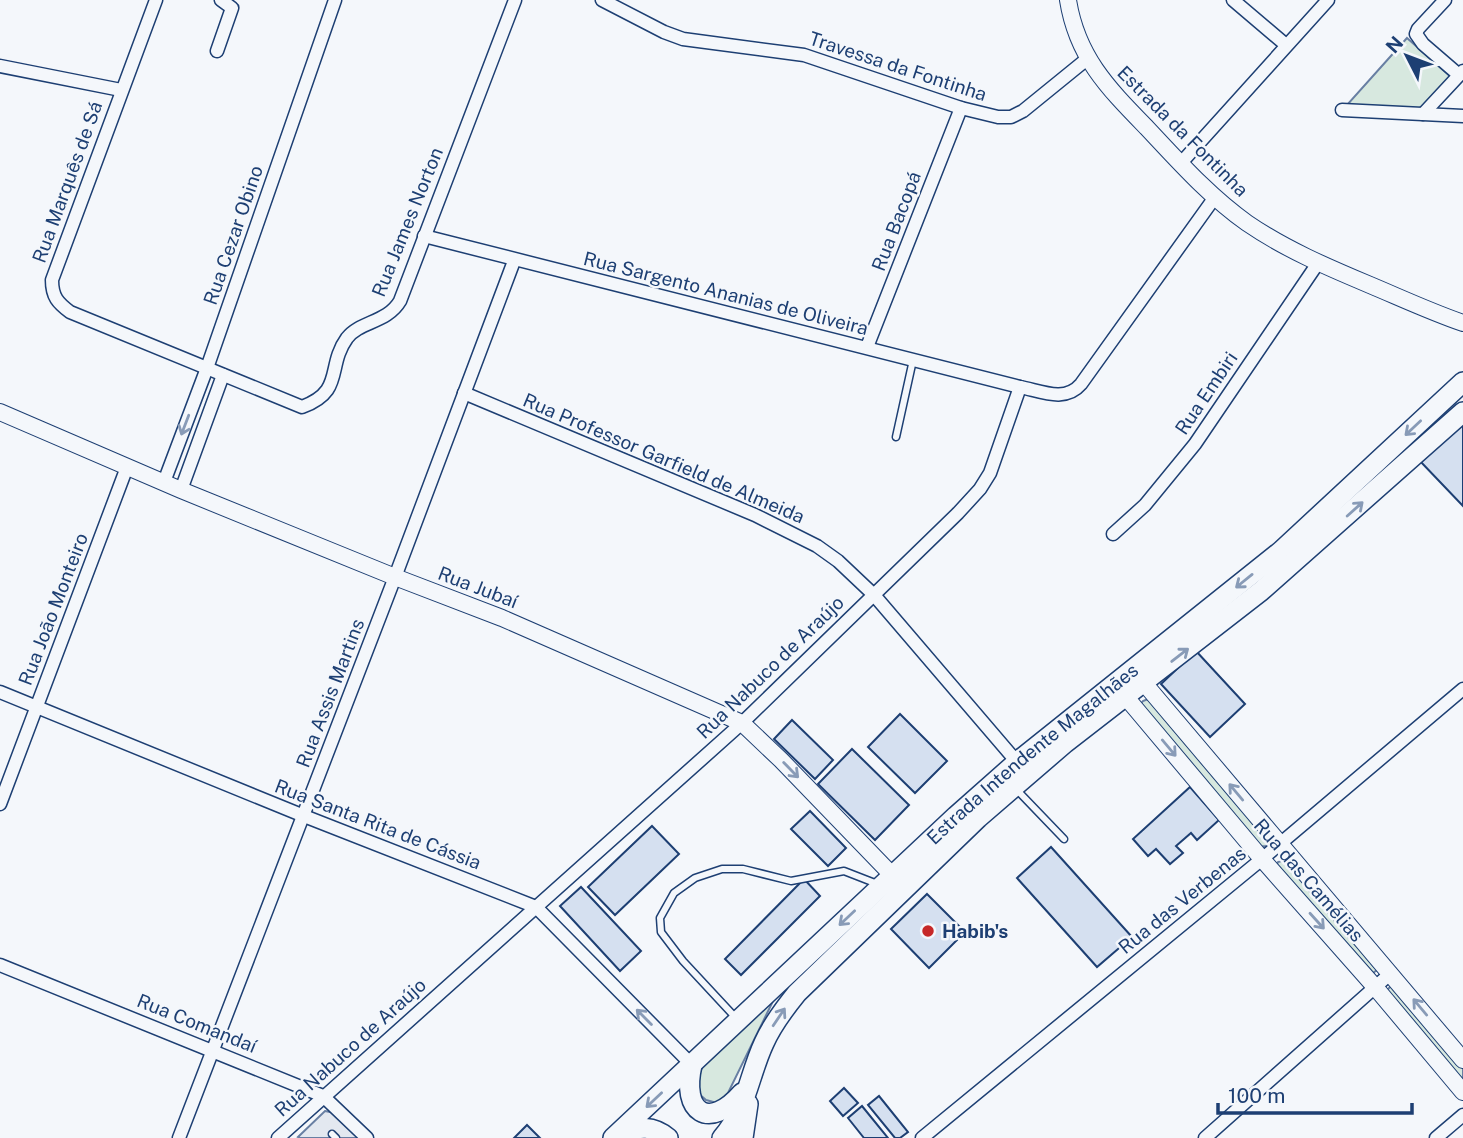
<svg xmlns="http://www.w3.org/2000/svg" width="1463" height="1138" font-family="'Public Sans',sans-serif">
	<style>
		.green { fill: #d7e8df; stroke: #687fa3; stroke-width: 2 }
		.parking { fill: #e3e8f0; stroke: #687fa3; stroke-width: 2 }
		.building { fill: #d5e0f0; stroke: #1d3f73; stroke-width: 2 }
		.lines { fill: none; stroke-linecap: round; stroke-linejoin: round }
		.lane-casing { stroke: #1d3f73; stroke-width: 9 }
		.street-casing { stroke: #1d3f73; stroke-width: 15 }
		.secondary-casing { stroke: #1d3f73; stroke-width: 18 }
		.primary-casing { stroke: #1d3f73; stroke-width: 22 }
		.lane { stroke: #f4f7fb; stroke-width: 6 }
		.street { stroke: #f4f7fb; stroke-width: 12 }
		.secondary { stroke: #f4f7fb; stroke-width: 16 }
		.primary { stroke: #f4f7fb; stroke-width: 19 }
		.oneway { stroke: #889bb7 }
		.poi-dot { fill: #c62828; stroke: #f4f7fb; stroke-width: 2.5 }
		.labels { text-anchor: middle; dominant-baseline: central; stroke-width: 5; stroke-linejoin: round; paint-order: stroke }
		.street-label { font-size: 19px; fill: #1d3f73; stroke: #f4f7fb }
		.poi-label { font-size: 19px; font-weight: bold; fill: #1d3f73; stroke: #f4f7fb; text-anchor: start }
	</style>
	<rect width="100%" height="100%" fill="#f4f7fb"/>
	<g class="green">
		<path d="M1407 38 1451 77 1422 110 1346 106Z"/>
		<path d="M1148 699 1269 842 1266 846 1257 847 1139 706 1143 701Z"/>
		<path d="M1285 860 1377 970 1373 973 1276 866 1278 862Z"/>
		<path d="M1391 986 1463 1067V1088L1386 991Z"/>
		<path d="M774 999 728 1093 717 1103 706 1100 698 1093 697 1079 703 1065Z"/>
	</g>
	<path class="parking" d="M325 1111 335 1113 360 1138H300L298 1137Z"/>
	<g class="building">
		<path d="M1463 417V506L1419 460Z"/>
		<path d="M1196 651 1245 704 1210 737 1161 684Z"/>
		<path d="M900 714 947 761 915 793 868 747Z"/>
		<path d="M792 720 833 760 815 779 774 739Z"/>
		<path d="M852 749 909 805 875 840 818 784Z"/>
		<path d="M1190 787 1219 820 1197 840 1191 833 1176 846 1183 853 1170 864 1156 849 1148 856 1133 839Z"/>
		<path d="M810 811 846 848 828 866 791 829Z"/>
		<path d="M652 826 679 854 615 915 588 887Z"/>
		<path d="M1051 847 1132 937 1097 967 1017 878Z"/>
		<path d="M804 879 820 896 741 975 725 959Z"/>
		<path d="M581 887 641 951 620 971 560 906Z"/>
		<path d="M927 894 965 932 929 968 891 929Z"/>
		<path d="M844 1088 858 1103 843 1116 830 1101Z"/>
		<path d="M879 1096 908 1132 900 1138H895L868 1105Z"/>
		<path d="M862 1106 888 1138H864L848 1118Z"/>
		<path d="M527 1125 540 1138H514Z"/>
	</g>
	<g class="lines">
		<g class="lane-casing">
			<g id="lane">
				<path d="M896 437 913 360"/>
				<path d="M1015 788 1064 839"/>
				<path d="M736 1018 683 961 661 932 660 918 674 893 695 878 722 869H743L791 881 844 871 880 885"/>
				<path d="M332 1134 336 1138"/>
			</g>
		</g>
		<g class="street-casing">
			<g id="street">
				<path d="M156 0 52 280C52 297 58 303 70 312L302 407C345 391 326 367 347 338 360 321 387 323 400 301L515 0"/>
				<path d="M602 0 664 32 683 39 804 55 961 108 998 117H1011L1023 111 1087 59"/>
				<path d="M1233 0 1286 45"/>
				<path d="M1445 0 1418 29 1416 34 1423 44 1459 75"/>
				<path d="M217 51 232 8 221 0"/>
				<path d="M0 66 121 90"/>
				<path d="M1342 110 1463 116"/>
				<path d="M1423 114 1463 71"/>
				<path d="M1181 163 1328 0"/>
				<path d="M424 236 1020 387C1041 391 1065 403 1081 384L1215 197"/>
				<path d="M867 347 961 108"/>
				<path d="M464 393 755 515 817 546 838 561 874 595 1017 762"/>
				<path d="M164 482 207 368 335 0"/>
				<path d="M181 490 223 375"/>
				<path d="M1113 534 1145 505 1195 444 1318 263"/>
				<path d="M0 692 304 816 536 907 692 1065"/>
				<path d="M0 804 127 467"/>
				<path d="M0 965 323 1096 367 1138"/>
				<path d="M179 1138 395 577 514 261"/>
				<path d="M278 1138 742 723 958 513 980 489 990 473 1020 387"/>
				<path d="M922 1138 1262 859 1463 689"/>
				<path d="M1205 1138 1391 973"/>
				<path d="M1436 1138 1463 1115"/>
			</g>
		</g>
		<g class="secondary-casing">
			<g id="secondary">
				<path d="M1068 0C1077 57 1108 88 1147 128 1178 161 1210 197 1247 223 1285 249 1327 267 1370 285 1401 298 1431 312 1463 323"/>
				<path d="M0 412 181 490 395 577 502 618 742 723 781 760 892 875"/>
				<path d="M1144 683 1463 1060"/>
				<path d="M1125 696 1262 859 1375 987 1463 1092"/>
			</g>
		</g>
		<g class="primary-casing">
			<g id="primary">
				<path d="M692 1065C681 1113 709 1131 742 1093"/>
				<path d="M621 1133C639 1127 653 1125 668 1138"/>
				<path id="s1" d="M613 1138 956 816 1017 762 1281 551 1463 382"/>
				<path d="M722 1138C746 1111 749 1075 764 1043 772 1025 784 1009 797 993L978 818 1065 743 1261 591 1463 412"/>
				<path d="M743 1138 748 1104"/>
			</g>
		</g>
		<use href="#lane" class="lane"/>
		<use href="#street" class="street"/>
		<use href="#secondary" class="secondary"/>
		<use href="#primary" class="primary"/>
	</g>
	<defs><path id="oneway-shaft" d="M-6 0H5M1.5-3L5.5 0L1.5 3" fill="none" stroke-width="1.6" stroke-linecap="round" stroke-linejoin="round" transform="scale(1.75)"/></defs>
	<g class="oneway">
		<use href="#oneway-shaft" transform="translate(185 425) rotate(111)"/>
		<use href="#oneway-shaft" transform="translate(1413 428) rotate(137)"/>
		<use href="#oneway-shaft" transform="translate(1355 509) rotate(-42)"/>
		<use href="#oneway-shaft" transform="translate(1244 581) rotate(141)"/>
		<use href="#oneway-shaft" transform="translate(1180 655) rotate(-38)"/>
		<use href="#oneway-shaft" transform="translate(1169 748) rotate(50)"/>
		<use href="#oneway-shaft" transform="translate(791 770) rotate(46)"/>
		<use href="#oneway-shaft" transform="translate(1236 792) rotate(-130)"/>
		<use href="#oneway-shaft" transform="translate(847 918) rotate(137)"/>
		<use href="#oneway-shaft" transform="translate(1317 921) rotate(48)"/>
		<use href="#oneway-shaft" transform="translate(1420 1007) rotate(-130)"/>
		<use href="#oneway-shaft" transform="translate(644 1017) rotate(-135)"/>
		<use href="#oneway-shaft" transform="translate(779 1017) rotate(-56)"/>
		<use href="#oneway-shaft" transform="translate(654 1100) rotate(137)"/>
	</g>
	<circle class="poi-dot" cx="928" cy="931" r="7"/>
	<g class="labels">
		<g class="street-label">
			<text transform="translate(898 66) rotate(18)">Travessa da Fontinha</text>
			<text transform="translate(1183 131) rotate(45)">Estrada da Fontinha</text>
			<text transform="translate(67 182) rotate(-70)">Rua Marquês de Sá</text>
			<text transform="translate(896 221) rotate(-69)">Rua Bacopá</text>
			<text transform="translate(407 222) rotate(-68)">Rua James Norton</text>
			<text transform="translate(233 235) rotate(-71)">Rua Cezar Obino</text>
			<text transform="translate(726 293) rotate(14)">Rua Sargento Ananias de Oliveira</text>
			<text transform="translate(1206 393) rotate(-56)">Rua Embiri</text>
			<text transform="translate(664 458) rotate(23)">Rua Professor Garfield de Almeida</text>
			<text transform="translate(478 587) rotate(21)">Rua Jubaí</text>
			<text transform="translate(53 609) rotate(-69)">Rua João Monteiro</text>
			<text transform="translate(770 667) rotate(-44)">Rua Nabuco de Araújo</text>
			<text transform="translate(330 693) rotate(-69)">Rua Assis Martins</text>
			<text stroke="none"><textPath href="#s1" startOffset="569">Estrada Intendente Magalhães</textPath></text>
			<text transform="translate(378 824) rotate(21)">Rua Santa Rita de Cássia</text>
			<text transform="translate(1309 880) rotate(49)">Rua das Camélias</text>
			<text transform="translate(1182 900) rotate(-39)">Rua das Verbenas</text>
			<text transform="translate(197 1023) rotate(22)">Rua Comandaí</text>
			<text transform="translate(350 1047) rotate(-42)">Rua Nabuco de Araújo</text>
		</g>
		<g class="poi-label">
			<text x="942" y="931">Habib's</text>
		</g>
	</g>
	<g transform="translate(1407 56) rotate(312)" stroke="#f4f7fb" stroke-width="5" paint-order="stroke">
	<path d="M0-5L12 26L0 18L-12 26Z" fill="#1d3f73"/>
	<text y="-10" font-size="19" font-weight="bold" text-anchor="middle" fill="#1d3f73">N</text>
	</g>
	<path d="M1218 1103v10h194v-10" fill="none" stroke="#1d3f73" stroke-width="3.5"/>
	<text x="1228" y="1103" font-size="21" fill="#1d3f73" stroke="#f4f7fb" stroke-width="5" paint-order="stroke">100 m</text>
</svg>
